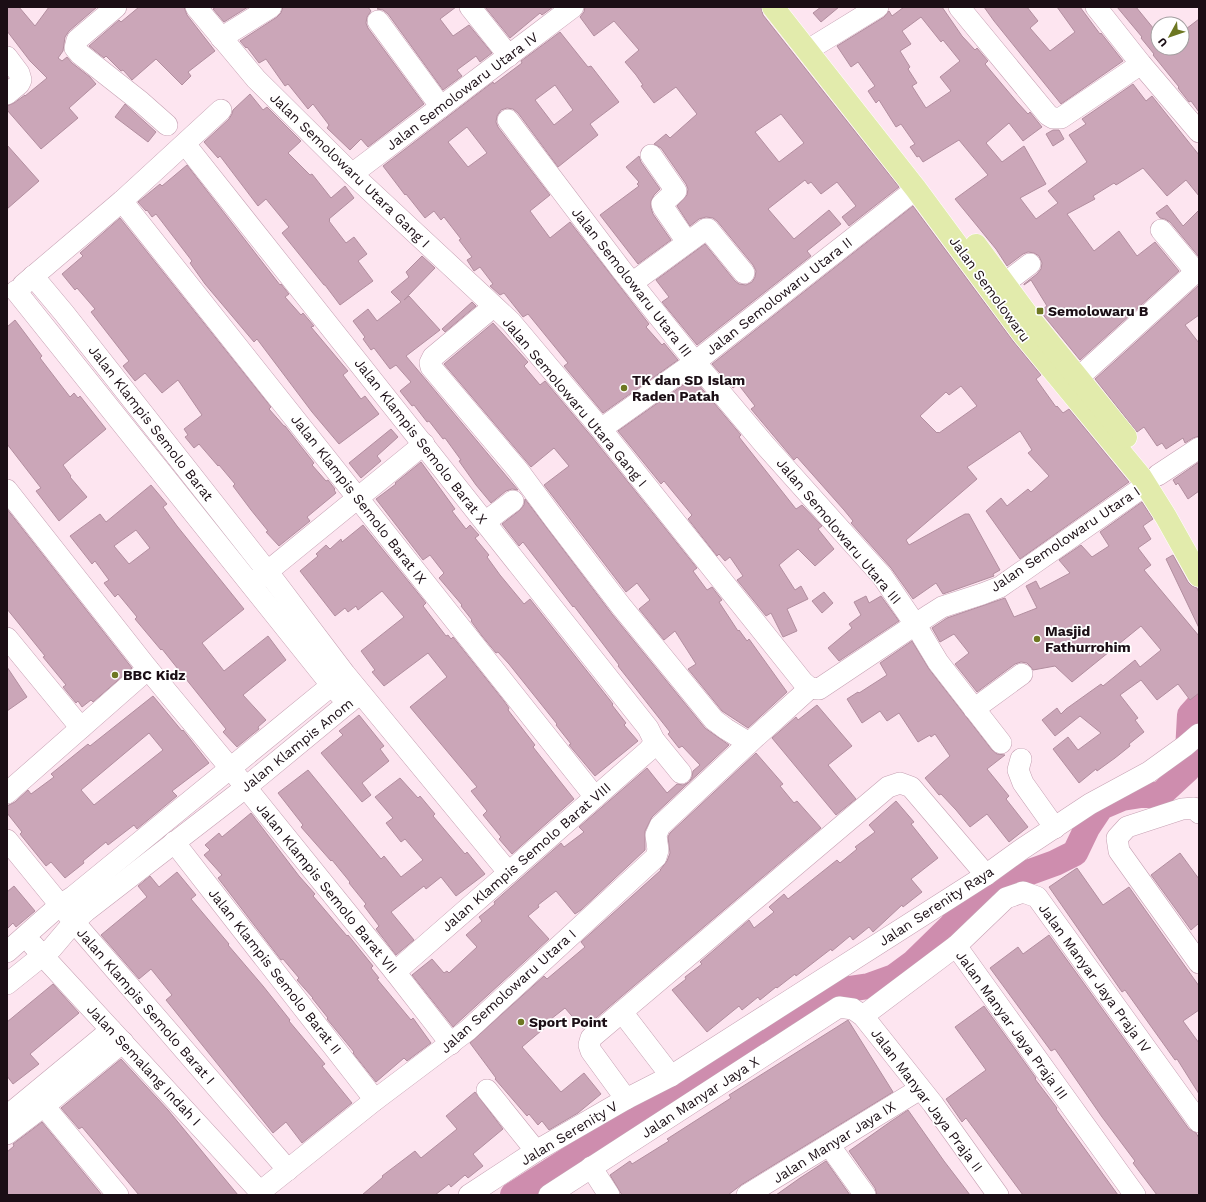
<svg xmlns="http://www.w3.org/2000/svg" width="1206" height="1202" font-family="'Work Sans',sans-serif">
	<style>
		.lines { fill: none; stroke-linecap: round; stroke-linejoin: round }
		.river { stroke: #ce8dae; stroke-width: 26 }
		.building { fill: #cba6b8; stroke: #b28e9f; fill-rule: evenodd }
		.minor-casing { stroke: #c6a1b3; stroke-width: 22 }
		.major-casing { stroke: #fff; stroke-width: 23 }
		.minor { stroke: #fff; stroke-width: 21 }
		.major { stroke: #e2ebac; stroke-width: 22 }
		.poi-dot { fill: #6d7722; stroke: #fff; stroke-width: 1.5 }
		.labels { text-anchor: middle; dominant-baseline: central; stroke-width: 3.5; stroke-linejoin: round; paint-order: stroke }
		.street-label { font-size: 14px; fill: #1b0e15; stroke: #fff }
		.poi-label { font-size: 14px; font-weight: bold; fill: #1b0e15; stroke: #fff; text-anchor: start }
	</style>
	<rect width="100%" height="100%" fill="#fde5f0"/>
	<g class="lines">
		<path class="river" d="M513 1195 835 991 869 986 894 977 913 963 952 925 968 903 985 890 1011 879 1055 863 1075 853 1087 828 1101 807 1122 798 1141 795H1160L1187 770 1190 715 1199 705"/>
	</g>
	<g class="building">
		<path d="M7 7H19L35 26 49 7H97L69 31 65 37 63 51 58 58 62 61 67 57 72 63 90 77 96 84 69 108 78 118 41 149 7 110V106L14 103 25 95V96L47 78 30 61 7 31Z"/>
		<path d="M139 7H184L187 15 215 51 188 72 191 76 182 85 156 59 132 80 123 70 121 71 106 56 104 58 89 46 119 20 121 22Z"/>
		<path d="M216 7H248L224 22 213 9Z"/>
		<path d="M283 7H368L371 11 367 17 366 23 368 28 424 104 368 147 361 139 350 150 327 128 329 125 313 104 308 109 288 84 285 86 266 59 259 63 247 47 246 48 240 41 277 17 281 13Z"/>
		<path d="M380 7H456L440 19 453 36 469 25 492 53 480 62 476 56 457 70 462 76 443 90 388 14 383 10 377 9Z"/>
		<path d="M485 7H553L542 15 540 13 510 38Z"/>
		<path d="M585 7H761L763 15 899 187 849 226 842 217 856 206 837 182 821 194 811 182 808 184 805 180 768 209 794 239 829 210 841 224 807 251 811 256 697 345 662 302 669 297 656 280 705 244 735 281 739 284 746 285 752 282 755 277 756 271 753 265 717 221 713 218 706 217 699 219 690 226 677 206 687 195 688 189 686 184 661 148 654 144 666 134 670 138 697 114 676 87 654 103 641 86 643 85 636 75 625 62 639 50 614 21 594 36 580 17 584 12ZM781 114 804 143 779 162 755 132Z"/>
		<path d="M821 7H839L821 22 813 13Z"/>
		<path d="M904 7H942L962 36 975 50 977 48 988 61 985 64 1017 102 1028 114 1030 112 1042 127 1023 141 1009 123 986 143 1002 162 1024 146 1046 184 1020 198 1036 219 1058 203 1048 191 1087 162 1069 135 1086 124 1082 119 1133 84 1146 101 1152 96 1199 155V196L1186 180 1167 196 1143 168 1116 185 1114 183 1093 196 1095 199 1067 214 1094 251 1119 231 1137 256 1155 242 1179 271 1080 360 1040 311 1047 306 1031 280 1024 285V284L1037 274 1041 269 1042 263 1039 256 1034 253 1028 252 1023 254 1007 266 996 249 955 199 988 175 959 140 923 162 919 156 917 157 910 147 915 144 901 124 896 127 879 100 876 103 868 91 875 86 858 62 851 67 837 46 884 17 889 11 892 16ZM921 17 941 42 943 40 960 61 940 77 951 91 926 108 912 86 917 83 908 69 910 67 900 51 911 44 902 31Z"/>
		<path d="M984 7H1027L1038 21 1030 28 1050 51 1075 32 1057 7H1080L1100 34 1101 33 1123 61 1061 104 994 21Z"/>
		<path d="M1117 7H1136L1158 34V48H1182V32L1199 19V112L1191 101 1189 102 1178 88 1179 87 1153 55 1154 54 1141 38 1142 37Z"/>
		<path d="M560 32 588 67 591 66 619 102 590 124 598 135 558 167 518 113 513 109 507 108 501 110 497 116 496 122 498 127 550 195 530 211 550 238 570 222 649 324 646 327 662 345 664 343 678 360 603 413 564 366 568 363 528 314 523 317 504 293 500 295 490 286 493 284 480 267 474 271 467 260 472 257 459 240 461 239 444 217 441 220 434 211 425 218 406 194 405 195 383 166 493 82 494 84 522 63 521 61ZM555 85 573 110 554 125 535 100ZM467 127 487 153 468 167 448 142Z"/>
		<path d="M250 94 263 110 267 107 301 141 288 153 310 175 312 174 331 198 345 186 354 198 329 219 330 220 329 221 346 243 354 237 367 254 358 261 373 281 340 305 325 285H324L282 233 289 227 266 199 258 206 220 156 218 158 204 142 229 119 232 114 233 110Z"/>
		<path d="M125 104 156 132 148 142 115 117Z"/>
		<path d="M1053 130H1059L1064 139 1053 146 1046 134Z"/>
		<path d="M7 145 39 181 7 209Z"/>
		<path d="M639 156 641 162 660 189 654 195 651 201V208L653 214 671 240 638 264 600 215 639 186 637 184 639 182 626 167Z"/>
		<path d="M187 165 280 285 281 284 289 294 285 297 301 315 303 313 314 326 311 327 348 371 343 375 361 399 365 396 379 414 339 444 312 412 257 339 254 342 205 284 190 263 192 261 156 214 152 217 147 210 146 211 138 202 160 184 162 186Z"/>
		<path d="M1167 205 1183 226 1199 210V257L1170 222 1165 219 1160 218 1156 213Z"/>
		<path d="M913 206 1013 341 1041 375 1036 379 1056 407 1057 406 1063 413 1069 409 1129 482 1020 559 986 511 1001 498 1007 506 1028 489 1031 492 1049 476 1028 453 1032 450 1020 431 967 467 977 479 906 540 909 545 965 514H969L1000 570 993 574 994 576 943 594 936 583 913 599 891 568 851 523 853 521 844 510 797 457 794 460 751 409 755 406 738 384 733 388 712 364ZM961 386 977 406 939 433 938 432 937 433 920 416 946 392 949 395Z"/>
		<path d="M120 218 271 407 269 409 284 426H285L314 463 312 465 326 481 328 480 335 489 334 490 336 493 307 517 310 521 279 546 266 532 268 531 251 510 233 486 235 484 219 465 218 466 199 444 194 448 185 437 188 435 184 429 202 415 178 380 162 393 145 373 135 381 123 366 129 361 91 312 95 309 77 288 75 290 62 274 83 256 80 253Z"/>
		<path d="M422 256 435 268 404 300 409 296 440 330 406 356 518 490 512 489 506 491 491 503 476 485 459 461 461 460 445 438 443 439 429 421 427 422 414 405 412 406 400 391 411 382 396 365 390 369 374 348 371 350 363 339 365 337 353 321 368 309 377 321 401 302 391 292 409 277 406 272Z"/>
		<path d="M1199 285V315L1185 325 1199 343V436L1193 438 1185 443 1183 438 1166 449 1162 443 1157 446 1144 427 1137 432 1095 379Z"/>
		<path d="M472 302 476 306 445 332 442 329Z"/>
		<path d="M15 320 42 356 40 358 70 397 74 393 78 398 80 396 106 429 63 465 71 476 70 477 87 497 59 521 36 491 41 488 7 444V327Z"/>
		<path d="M493 323 528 362 524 366 540 385 545 381 592 437 697 568 693 571 707 590 712 587 722 600 719 602 738 631 739 630 747 641 749 639 787 692 748 728 722 711 688 669 696 664 675 631 664 640 639 609 650 600 637 583 626 592 544 485 569 466 554 448 531 467 444 364Z"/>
		<path d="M693 378 741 435 739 437 796 509 802 505 822 526 818 529 834 549 815 566 798 549 779 565 795 590 801 586 808 599 787 609 797 631 783 637 771 613 766 616 737 580 743 576 730 557 725 561 719 554 717 556 688 519 692 515 664 481 661 484 618 431Z"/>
		<path d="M391 429 398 437 377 456 381 461 361 478 349 463Z"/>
		<path d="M421 462 455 509 452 511 466 529 470 525 479 535 475 538 489 555 487 557 500 575 524 604 530 599 613 704 612 705 626 723 624 725 638 741 595 776 569 745 571 744 556 725 557 724 509 664 498 652 496 653 482 636 471 621 472 620 461 606 462 605 439 578 444 573 430 555 423 560 376 499 396 484 395 483Z"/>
		<path d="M1199 462V491L1188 499 1178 483 1176 485 1173 480Z"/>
		<path d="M151 485 167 504 163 507 177 526 244 609 202 643 224 671 268 636 286 660 243 695 266 720 258 727 259 729 237 747 223 732 226 729 162 649 161 650 135 619 137 617 118 594 115 597 104 583 109 580 95 561 92 564 70 536 100 514 106 522ZM136 530 150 548 129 564 114 546Z"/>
		<path d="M525 499 612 614 705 728 729 745 652 817 645 831V850L581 910 575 914 556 891 538 905 539 907 528 916 549 939 453 1027 412 975 432 959 444 973 447 971 449 973 477 947 466 935 482 921 479 917 495 904 494 902 561 843 564 847 584 832 579 827 647 768 667 793 677 784 683 785 689 782 692 777 693 771 700 765 682 746 679 748 668 734 670 732 618 666 619 665 574 606 573 607 523 542 519 546 502 524 520 510 524 505Z"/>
		<path d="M1142 502 1153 519 1143 526 1151 539 1138 548 1151 565 1144 570 1199 636V693L1190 700 1178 684 1157 700 1141 680 1120 695 1138 718 1135 720 1144 732 1129 744 1130 746 1115 758 1097 771 1096 769 1079 783 1053 749 1068 737 1078 750 1101 733 1080 716 1055 736 1042 720 1057 708 1061 714 1066 709 1101 684 1103 686 1135 660 1140 667 1161 650 1141 626 1072 682 1055 666 1033 670 1031 667 1027 663 1021 662 1015 664 977 692 955 664 969 653 954 634 940 642 932 628 947 618 1005 598 1014 617 1037 608 1026 586 1036 581 1040 589 1070 573 1059 560 1081 545 1092 557 1109 546 1100 532Z"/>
		<path d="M7 509 132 668 93 702 91 700 82 707 78 701 76 703 63 687 66 685 43 657 45 656 7 609Z"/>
		<path d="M363 525 426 603 423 606 446 636 448 635 451 639 453 637 504 701 509 708 508 710 535 745 533 747 574 799 512 854 499 839 501 837 483 815 487 811 471 791 477 787 410 707 447 677 428 653 384 686 372 672 375 670 361 651 404 617 382 591 358 610 356 606 348 612 345 608 335 616 300 571 318 556 316 554 326 545 330 549 341 539 342 542Z"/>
		<path d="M1173 555 1188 582 1192 586 1197 588 1199 593V628L1166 559Z"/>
		<path d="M824 592 833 603 822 613 812 601Z"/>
		<path d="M866 596 869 603 881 596 899 621 839 661 828 648 852 628 849 624 861 615 854 602Z"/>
		<path d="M912 641 929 669 992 750 997 754 1005 755 987 769 1009 796 1006 799 1028 827 1009 842 987 814 970 827 956 810 941 794 939 795 925 778 950 756 935 734 931 737 930 735 918 742 899 713 887 721 880 711 862 723 847 699 858 692 859 693 887 675 880 663Z"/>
		<path d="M7 667 27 697 7 711Z"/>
		<path d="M153 696 182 731 183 730 209 763 172 791 177 796 137 829 134 825 108 845 106 842 83 861 84 863 65 878 51 862 46 866 20 834 22 832 7 813V806L15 802 28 790 31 794 54 777 51 774 88 744 90 746ZM149 733 163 750 94 805 81 790Z"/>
		<path d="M817 705 852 746 828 765 856 799 836 815 772 738 796 717 798 720Z"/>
		<path d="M359 715 384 746 380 749 389 761 362 783 371 795 362 802 321 753 343 735 339 731Z"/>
		<path d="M756 753 783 784 780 786 794 803 797 801 821 828 583 1029 565 1008 546 1023 548 1025 522 1047 561 1092 584 1073 601 1094 578 1113 549 1130 542 1121 538 1125 529 1114 527 1116 495 1079 496 1078 470 1043 544 976 547 979 585 947 581 942 661 870H660L667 861 670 853 668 837 670 833Z"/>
		<path d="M308 770 381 859 384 856 401 877 423 860 405 839 401 842 386 823 393 818 375 797 400 778 418 798 420 796 435 814 433 816 465 854 467 852 485 874 456 896 441 877 426 889 424 886 391 912 414 940 396 955 376 929 379 926 364 906 366 904 349 883 350 882 332 860 331 861 301 827 303 825 278 793Z"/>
		<path d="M896 801 914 822 911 824 938 858 911 879 922 892 903 907 902 905 873 932 869 927 853 940 850 936 832 951 831 949 796 976 795 974 777 988 776 987 760 1000 758 997 742 1010 739 1006 707 1032 672 990 686 979 685 977 702 964 700 962 749 920 754 928 774 912 769 907 784 894 788 899 837 860 840 863 857 849 855 847 875 832 869 825Z"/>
		<path d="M251 813 299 876 315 894 313 896 347 936 348 935 373 966 371 968 379 978 377 979 411 1020 413 1018 431 1043 407 1061 404 1058 376 1082 353 1053 354 1052 327 1019 328 1018 312 998H313L297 980 299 978 283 959 281 960 218 878 222 875 204 855 210 850 205 845 219 833 222 837Z"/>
		<path d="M1180 853 1199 879V923L1191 930 1151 875Z"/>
		<path d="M1077 868 1103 905 1129 887 1199 986V1010L1183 1021 1199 1043V1094L1177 1059 1175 1060 1125 990 1122 992 1049 887Z"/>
		<path d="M177 872 196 895 191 899 229 944 228 945 263 986 290 1020 289 1021 325 1064 322 1066 352 1103 302 1143 286 1122 273 1133 166 1000 172 995 151 969 139 979 101 935 147 897 138 886 150 876 159 887Z"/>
		<path d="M14 886 35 911 16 927 13 923 7 929V892Z"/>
		<path d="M1049 935 1189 1129 1196 1133 1199 1138V1195H1157L1133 1163 1135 1161 1102 1117 1055 1049 1051 1051 990 968 1018 947 1023 954Z"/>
		<path d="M53 984 79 1013 30 1054 39 1064 13 1084 7 1076V1022Z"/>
		<path d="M984 1006 1036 1078 1035 1079 1057 1108 1056 1109 1118 1195H1023L966 1118 962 1122 946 1099 986 1070 955 1027Z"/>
		<path d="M848 1020 893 1092 741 1185 728 1195H622L610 1175 630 1161 632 1164 669 1141 667 1139 731 1098 729 1095Z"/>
		<path d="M121 1059 168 1110 238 1195H139L82 1127 79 1129 61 1108Z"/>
		<path d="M475 1092 503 1129 473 1154 483 1166 468 1178 465 1175 451 1187 449 1184 435 1195H362L383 1177 382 1176 415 1151 421 1158 457 1129 446 1116Z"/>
		<path d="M908 1110 944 1161 970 1195H877L875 1188 849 1151 890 1122Z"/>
		<path d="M42 1122 102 1195H7V1152L14 1146 13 1144Z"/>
		<path d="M826 1161 850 1195H776L800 1178Z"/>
	</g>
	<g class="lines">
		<g class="minor-casing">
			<g id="minor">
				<path d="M116 7 77 40 75 48 80 54 141 102 167 125"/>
				<path d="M196 7 256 79 352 174 511 322 601 429 803 682 810 688 819 689 931 614 942 607 982 594 1000 587 1146 485"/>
				<path d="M470 7 509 56"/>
				<path d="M959 7 1048 115 1053 118H1061L1141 64"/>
				<path d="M1096 7 1141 64 1199 132"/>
				<path d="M378 21 441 107"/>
				<path d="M221 38 271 7"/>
				<path d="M808 50 878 7"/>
				<path d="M7 57 19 73 21 80 19 84 7 94"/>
				<path d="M508 120 620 268 695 362 764 444 882 576 915 624 938 662 1001 743"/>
				<path d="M185 144 648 728 654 740 681 773"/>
				<path d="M651 155 676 191 662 204 663 207 687 242"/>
				<path d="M352 174 573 7"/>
				<path d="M122 201 595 797"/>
				<path d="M1161 230 1196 272"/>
				<path d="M33 276 64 313 267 571 345 674 509 873"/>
				<path d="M632 283 706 229H708L744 273"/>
				<path d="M1005 283 1030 264"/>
				<path d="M23 285 122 201 221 110"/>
				<path d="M16 291 332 686 348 703"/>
				<path d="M493 307 433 357 430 363 431 367 518 470 555 520 621 606 714 720 726 729 749 743"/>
				<path d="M1078 378 1199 269"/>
				<path d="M601 429 695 362 916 189"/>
				<path d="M1158 475 1199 448"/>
				<path d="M7 490 148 669 231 769 395 972 451 1044"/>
				<path d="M485 522 513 501"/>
				<path d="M257 580 424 444"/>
				<path d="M7 638 81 728"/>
				<path d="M974 709 1022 674"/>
				<path d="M1021 759 1018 770 1023 783 1055 828"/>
				<path d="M7 793 148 669"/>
				<path d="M1199 813 1194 808 1182 809 1127 827 1117 838 1119 851 1199 963"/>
				<path d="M7 840 74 922 288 1170"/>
				<path d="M174 842 375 1100"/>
				<path d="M33 945 263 1195"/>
				<path d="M956 946 1135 1195"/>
				<path d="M7 952 60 905 74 896 343 676"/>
				<path d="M395 972 648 751 652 746 654 740"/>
				<path d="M7 984 52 948 74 922 86 911 245 788 359 694"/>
				<path d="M622 1012 671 1076"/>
				<path d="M863 1016 956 946 1006 898 1023 892 1037 897 1199 1122"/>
				<path d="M487 1090 536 1151"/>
				<path d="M626 1099 591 1051 589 1045 591 1038 888 787 900 783 911 787 986 875"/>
				<path d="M44 1106 118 1195"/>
				<path d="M7 1116 111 1030"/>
				<path d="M7 1134 44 1106 123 1042"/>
				<path d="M829 1145 865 1195"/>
				<path d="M591 1167 609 1195"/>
				<path d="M260 1192 375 1100 468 1030 656 857 658 850 656 835 660 826 749 743 810 688"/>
				<path d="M469 1195 536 1151 626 1099 671 1076 986 875 1022 849 1090 804 1149 772 1185 746 1199 734"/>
				<path d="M549 1195 839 1007 853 1009 863 1016 933 1104 998 1195"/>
				<path d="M747 1195 920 1089"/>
			</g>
		</g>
		<g class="major-casing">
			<g id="major">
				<path d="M773 7 916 189 1023 334 1141 477 1166 517 1199 576"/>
				<path d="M976 245 1035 325 1126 437"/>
			</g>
		</g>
		<use href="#minor" class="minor"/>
		<use href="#major" class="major"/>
	</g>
	<g class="poi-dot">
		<rect x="1036" y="307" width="8" height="8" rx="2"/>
		<circle cx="624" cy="388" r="4"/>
		<circle cx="1037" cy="639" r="4"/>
		<circle cx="115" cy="675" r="4"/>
		<circle cx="521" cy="1022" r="4"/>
	</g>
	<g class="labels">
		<g class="street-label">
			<text transform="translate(462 91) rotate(-37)">Jalan Semolowaru Utara IV</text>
			<text transform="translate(350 170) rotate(44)">Jalan Semolowaru Utara Gang I</text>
			<text transform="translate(632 282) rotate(52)">Jalan Semolowaru Utara III</text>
			<text transform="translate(990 289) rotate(54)">Jalan Semolowaru</text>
			<text transform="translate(779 296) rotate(-38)">Jalan Semolowaru Utara II</text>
			<text transform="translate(575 402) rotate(50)">Jalan Semolowaru Utara Gang I</text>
			<text transform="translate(151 423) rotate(52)">Jalan Klampis Semolo Barat</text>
			<text transform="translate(421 441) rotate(52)">Jalan Klampis Semolo Barat X</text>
			<text transform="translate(359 499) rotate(52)">Jalan Klampis Semolo Barat IX</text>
			<text transform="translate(839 531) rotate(50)">Jalan Semolowaru Utara III</text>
			<text transform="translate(1065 539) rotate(-34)">Jalan Semolowaru Utara I</text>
			<text transform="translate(297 745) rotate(-39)">Jalan Klampis Anom</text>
			<text transform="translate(526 857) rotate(-41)">Jalan Klampis Semolo Barat VIII</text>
			<text transform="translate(327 888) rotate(51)">Jalan Klampis Semolo Barat VII</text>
			<text transform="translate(936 906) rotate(-33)">Jalan Serenity Raya</text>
			<text transform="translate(275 971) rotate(52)">Jalan Klampis Semolo Barat II</text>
			<text transform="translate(1095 978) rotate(54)">Jalan Manyar Jaya Praja IV</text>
			<text transform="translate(508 991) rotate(-42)">Jalan Semolowaru Utara I</text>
			<text transform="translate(146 1006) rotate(49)">Jalan Klampis Semolo Barat I</text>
			<text transform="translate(1012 1025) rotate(54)">Jalan Manyar Jaya Praja III</text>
			<text transform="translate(144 1065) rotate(47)">Jalan Semalang Indah I</text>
			<text transform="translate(700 1097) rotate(-33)">Jalan Manyar Jaya X</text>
			<text transform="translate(927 1100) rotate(53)">Jalan Manyar Jaya Praja II</text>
			<text transform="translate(569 1133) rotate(-31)">Jalan Serenity V</text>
			<text transform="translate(834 1142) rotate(-32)">Jalan Manyar Jaya IX</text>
		</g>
		<g class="poi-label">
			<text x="1048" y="311">Semolowaru B</text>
			<text x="632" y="380">TK dan SD Islam<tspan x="632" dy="16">Raden Patah</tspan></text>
			<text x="1045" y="631">Masjid<tspan x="1045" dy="16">Fathurrohim</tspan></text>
			<text x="123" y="675">BBC Kidz</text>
			<text x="529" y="1022">Sport Point</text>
		</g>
	</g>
	<rect width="1206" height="1202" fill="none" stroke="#1b0e15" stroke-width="16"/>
	<g transform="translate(1170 36) rotate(230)"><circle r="19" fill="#ffffff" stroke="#a49fa1"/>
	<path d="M0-3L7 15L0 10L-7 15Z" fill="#6d7722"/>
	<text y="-6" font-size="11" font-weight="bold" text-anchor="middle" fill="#1b0e15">U</text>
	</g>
</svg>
